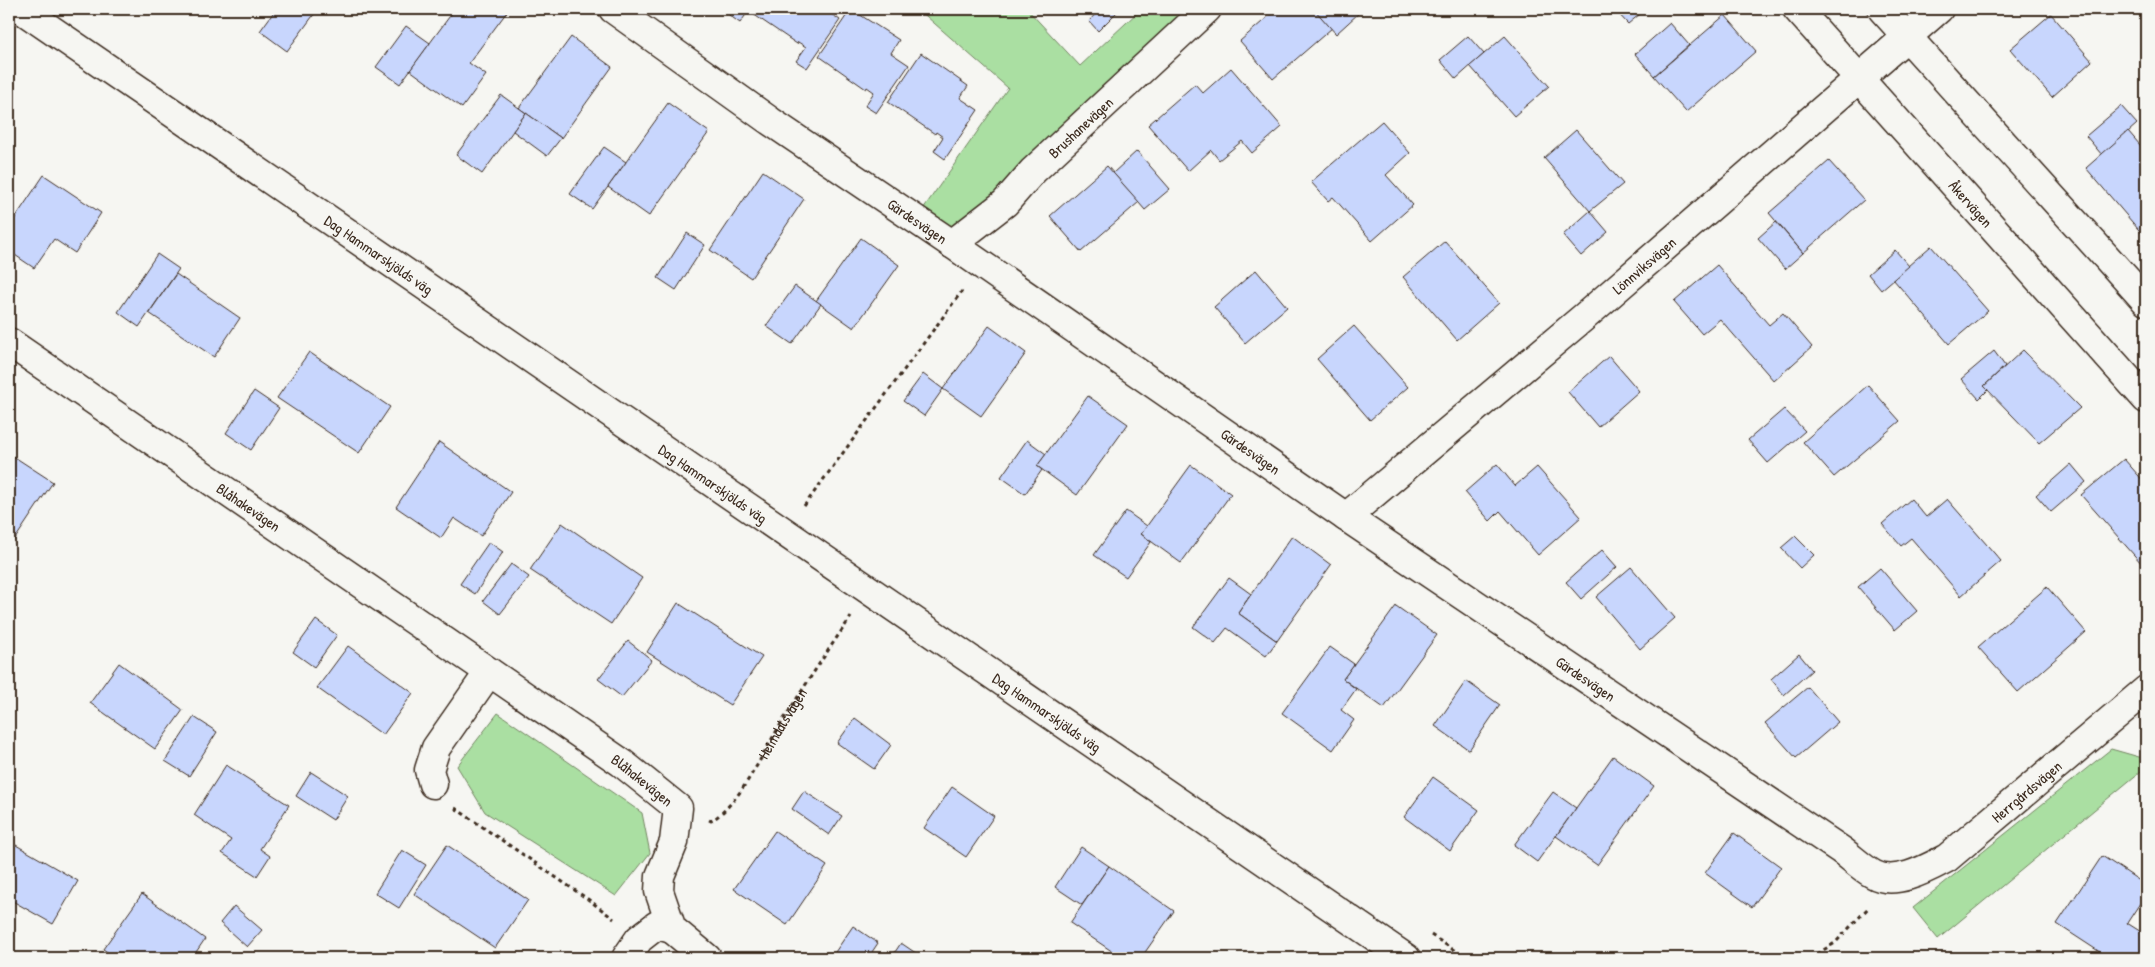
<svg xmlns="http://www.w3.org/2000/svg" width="2155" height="967" font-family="'Patrick Hand',sans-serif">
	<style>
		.green { fill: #aadfa2; stroke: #728460 }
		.building { fill: #c8d6fd; stroke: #3b2a1e }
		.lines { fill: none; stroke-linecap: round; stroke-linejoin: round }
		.minor-casing { stroke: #3b2a1e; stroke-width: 31 }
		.major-casing { stroke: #3b2a1e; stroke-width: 31 }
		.path { stroke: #3b2a1e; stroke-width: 3; stroke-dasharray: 4 4; stroke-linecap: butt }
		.minor { stroke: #f6f6f2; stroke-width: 28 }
		.major { stroke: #f6f6f2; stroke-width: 28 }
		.labels { text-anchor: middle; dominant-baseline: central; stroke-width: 4.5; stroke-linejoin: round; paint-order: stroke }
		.street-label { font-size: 15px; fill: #3b2a1e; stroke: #f6f6f2 }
	</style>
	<rect width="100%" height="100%" fill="#f6f6f2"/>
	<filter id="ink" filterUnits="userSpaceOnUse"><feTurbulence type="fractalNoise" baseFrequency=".02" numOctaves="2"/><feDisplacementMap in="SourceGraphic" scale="10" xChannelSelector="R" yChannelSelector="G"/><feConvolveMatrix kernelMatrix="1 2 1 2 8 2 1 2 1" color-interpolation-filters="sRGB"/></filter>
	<g filter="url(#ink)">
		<g class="green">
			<path d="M918 9H1027L1080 66 1141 9H1207L952 244 916 219 1008 88Z"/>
			<path d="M498 713 642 813 650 853 616 896 485 812 457 766Z"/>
			<path d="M2111 749 2146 759V767L1938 939 1913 908Z"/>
		</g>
		<g class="building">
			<path d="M276 9H318L287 51 260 31Z"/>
			<path d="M356 9H367L363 14Z"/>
			<path d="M455 9H509L469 63 486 75 462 108 410 70Z"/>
			<path d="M734 9H750L740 23 729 15Z"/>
			<path d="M752 9H824L840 20 807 68 796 61 806 47 798 42 797 44 750 12Z"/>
			<path d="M851 9 899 40 891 53 909 65 876 113 865 106 874 92 867 87 866 89 819 56Z"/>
			<path d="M1100 9H1120L1098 31 1089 21Z"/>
			<path d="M1277 9H1314L1332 28 1273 79 1240 41Z"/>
			<path d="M1314 9H1356L1359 13 1336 34Z"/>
			<path d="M1614 9H1646L1628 24Z"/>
			<path d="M2051 14 2092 61 2052 97 2010 49Z"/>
			<path d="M1725 15 1756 51 1686 112 1654 76Z"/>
			<path d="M1670 23 1689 45 1654 76 1635 54Z"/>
			<path d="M406 26 430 43 400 84 376 67Z"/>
			<path d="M1468 36 1484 54 1456 79 1440 60Z"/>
			<path d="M1505 36 1549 86 1514 116 1470 66Z"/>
			<path d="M571 37 612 67 561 138 519 108Z"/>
			<path d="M921 53 968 86 960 98 978 110 945 159 934 151 943 137 936 132 935 134 888 102Z"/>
			<path d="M1231 68 1282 127 1252 153 1242 141 1219 160 1211 150 1188 171 1148 125 1195 84 1203 93Z"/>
			<path d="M501 95 526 113 482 174 456 155Z"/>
			<path d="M668 103 709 132 649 216 608 187Z"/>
			<path d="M2121 106 2137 124 2102 155 2086 136Z"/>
			<path d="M526 113 561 138 547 156 513 131Z"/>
			<path d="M1382 121 1410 153 1386 175 1413 205 1372 241 1333 197 1328 201 1311 182Z"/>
			<path d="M1576 130 1623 184 1590 211 1544 158Z"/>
			<path d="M2128 131 2146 152V234L2144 236 2086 168Z"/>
			<path d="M604 147 626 162 592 209 570 194Z"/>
			<path d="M1137 151 1170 189 1145 210 1113 173Z"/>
			<path d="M1829 161 1864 200 1803 253 1769 213Z"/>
			<path d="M1107 166 1139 202 1081 252 1050 216Z"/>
			<path d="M763 171 804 199 751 278 710 250Z"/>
			<path d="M44 175 101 213 75 253 54 239 34 268 9 251V227Z"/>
			<path d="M1590 211 1608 232 1581 256 1563 235Z"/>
			<path d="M1776 222 1803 253 1785 269 1758 238Z"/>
			<path d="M687 233 705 245 676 290 658 278Z"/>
			<path d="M861 238 899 265 854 328 816 301Z"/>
			<path d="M1445 241 1499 303 1457 340 1403 277Z"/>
			<path d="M1931 246 1988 311 1949 344 1893 279Z"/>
			<path d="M1895 250 1909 266 1881 290 1868 274Z"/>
			<path d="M157 254 179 269 139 327 118 312Z"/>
			<path d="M1717 265 1769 325 1783 313 1812 347 1774 381 1720 319 1702 334 1674 302Z"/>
			<path d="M1256 270 1287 307 1245 343 1214 307Z"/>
			<path d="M176 274 240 318 214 357 149 313Z"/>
			<path d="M795 286 821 304 792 344 766 326Z"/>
			<path d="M989 326 1026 353 981 416 943 389Z"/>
			<path d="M1354 326 1408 387 1370 420 1317 359Z"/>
			<path d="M2023 350 2080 408 2039 443 1984 386Z"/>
			<path d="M1994 351 2005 366 1984 386 1988 390 1979 399 1961 379Z"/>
			<path d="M309 352 390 407 359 453 277 398Z"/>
			<path d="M1609 356 1639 391 1598 427 1568 392Z"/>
			<path d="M923 374 943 389 924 416 903 401Z"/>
			<path d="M1868 385 1900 421 1834 477 1803 442Z"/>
			<path d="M254 391 279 408 251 450 226 433Z"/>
			<path d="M1088 396 1128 424 1077 495 1037 466Z"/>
			<path d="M1784 409 1805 431 1768 463 1748 440Z"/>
			<path d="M1027 440 1046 454 1037 466 1042 470 1025 494 1001 477Z"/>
			<path d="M439 442 511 492 481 536 454 518 441 538 396 507Z"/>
			<path d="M13 456 53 482 9 548V462Z"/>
			<path d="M2124 459 2146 484V560L2142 564 2081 495Z"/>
			<path d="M1497 464 1515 486 1537 467 1581 517 1538 555 1500 511 1490 521 1465 492Z"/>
			<path d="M2071 464 2086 482 2051 512 2036 495Z"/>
			<path d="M1191 465 1231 494 1181 563 1141 534Z"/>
			<path d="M1911 499 1926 517 1947 499 2001 561 1961 596 1911 538 1901 546 1882 524Z"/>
			<path d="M1126 511 1147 526 1141 534 1151 542 1126 577 1094 555Z"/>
			<path d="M562 523 642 578 611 624 530 570Z"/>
			<path d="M1292 536 1331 565 1277 641 1238 613Z"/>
			<path d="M1795 536 1814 555 1800 568 1781 548Z"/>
			<path d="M489 542 503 552 475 594 460 584Z"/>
			<path d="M1602 550 1617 567 1581 599 1566 582Z"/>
			<path d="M511 564 529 577 500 614 483 601Z"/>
			<path d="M1631 567 1675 618 1640 649 1596 597Z"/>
			<path d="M1880 568 1917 611 1895 630 1858 587Z"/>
			<path d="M1229 578 1251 594 1238 613 1277 641 1266 656 1227 628 1215 643 1193 627Z"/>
			<path d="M2047 587 2086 632 2018 692 1978 647Z"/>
			<path d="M678 603 762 657 730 705 647 652Z"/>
			<path d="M1396 606 1437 635 1384 708 1343 679Z"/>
			<path d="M316 620 337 635 314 667 293 652Z"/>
			<path d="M628 641 652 660 622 697 598 679Z"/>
			<path d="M348 646 413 693 383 735 317 688Z"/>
			<path d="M1330 647 1354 664 1343 679 1356 689 1341 710 1354 720 1333 750 1282 713Z"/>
			<path d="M1799 654 1812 670 1784 695 1771 679Z"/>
			<path d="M119 663 183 710 155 749 90 703Z"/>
			<path d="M1466 681 1500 705 1469 750 1435 726Z"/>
			<path d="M1808 687 1838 722 1796 758 1765 723Z"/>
			<path d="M194 717 217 732 189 776 165 761Z"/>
			<path d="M855 718 891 745 874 769 837 743Z"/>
			<path d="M1613 756 1654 786 1597 865 1556 836Z"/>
			<path d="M226 765 289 805 260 849 270 856 257 876 222 853 231 840 194 815Z"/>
			<path d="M311 772 348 796 333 820 296 796Z"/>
			<path d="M1433 777 1479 810 1450 851 1404 817Z"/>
			<path d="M952 787 994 816 966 857 924 828Z"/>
			<path d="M804 791 842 816 829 835 792 809Z"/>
			<path d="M1553 792 1576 808 1537 862 1514 845Z"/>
			<path d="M775 831 827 866 787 925 734 889Z"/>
			<path d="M1734 833 1781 867 1752 907 1705 873Z"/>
			<path d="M9 841 78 881 53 924 9 899Z"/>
			<path d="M447 845 528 900 495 948 414 894Z"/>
			<path d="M1081 847 1109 866 1082 905 1055 887Z"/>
			<path d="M402 850 426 865 399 908 375 893Z"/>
			<path d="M2102 856 2146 885V894L2127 923 2146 935V958H2109L2057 924Z"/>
			<path d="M1109 866 1174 911 1141 958H1122L1070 923Z"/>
			<path d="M142 894 205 939 192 958H116L103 949Z"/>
			<path d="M234 906 262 930 247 947 220 923Z"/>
			<path d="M853 926 878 943 872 952 882 958H831Z"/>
			<path d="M901 943 923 958H891Z"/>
		</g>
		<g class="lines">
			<g class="minor-casing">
				<g id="minor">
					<path id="s2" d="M613 9 770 121 952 244 1346 517 1841 850C1852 858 1862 868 1873 874 1895 887 1928 868 1947 858L2146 690"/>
					<path id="s3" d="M1797 9 2146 399"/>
					<path d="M1882 9 2146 301"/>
					<path id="s4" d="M952 244 1005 203 1033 171 1207 9"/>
					<path id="s5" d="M9 342 622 763 678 808 674 842 660 876 659 891 672 929 707 958"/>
					<path id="s6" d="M1346 517 1584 317 1939 9"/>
					<path d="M433 784 429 770 436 748 489 672"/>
					<path d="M626 958 639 939 657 925 672 929"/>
				</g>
			</g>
			<g class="major-casing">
				<g id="major">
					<path id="s7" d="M21 9 1406 958"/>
				</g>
			</g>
			<g class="path">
				<path d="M804 506 962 291"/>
				<path d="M455 808 589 900 614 919"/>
				<path id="s1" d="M709 820 711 821C738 805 760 759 776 732 800 693 825 654 851 617"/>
				<path d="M1431 935 1466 958"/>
				<path d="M1810 958 1835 943 1869 907"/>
			</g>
			<use href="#minor" class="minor"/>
			<use href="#major" class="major"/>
		</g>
	</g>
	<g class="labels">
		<g class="street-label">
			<text stroke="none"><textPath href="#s4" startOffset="174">Brushanevägen</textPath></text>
			<text stroke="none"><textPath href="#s3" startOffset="261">Åkervägen</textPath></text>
			<text stroke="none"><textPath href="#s2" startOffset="371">Gärdesvägen</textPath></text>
			<text stroke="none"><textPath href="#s7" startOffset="434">Dag Hammarskjölds väg</textPath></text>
			<text stroke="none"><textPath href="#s6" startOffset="390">Lönnviksvägen</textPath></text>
			<text stroke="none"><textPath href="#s2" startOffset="776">Gärdesvägen</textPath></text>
			<text stroke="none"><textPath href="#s7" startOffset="839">Dag Hammarskjölds väg</textPath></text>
			<text stroke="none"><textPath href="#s5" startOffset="291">Blåhakevägen</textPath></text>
			<text stroke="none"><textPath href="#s2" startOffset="1181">Gärdesvägen</textPath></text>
			<text stroke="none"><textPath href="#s7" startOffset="1244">Dag Hammarskjölds väg</textPath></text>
			<text stroke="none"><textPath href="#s1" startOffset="124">Heimdalsvägen</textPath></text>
			<text stroke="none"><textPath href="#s5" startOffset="770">Blåhakevägen</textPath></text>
			<text stroke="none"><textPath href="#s2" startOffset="1711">Herrgårdsvägen</textPath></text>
		</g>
	</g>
	<rect width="2155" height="967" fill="none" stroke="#f6f6f2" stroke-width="30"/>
	<rect x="15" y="15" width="2125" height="937" fill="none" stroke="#3b2a1e" stroke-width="2" filter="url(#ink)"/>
</svg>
